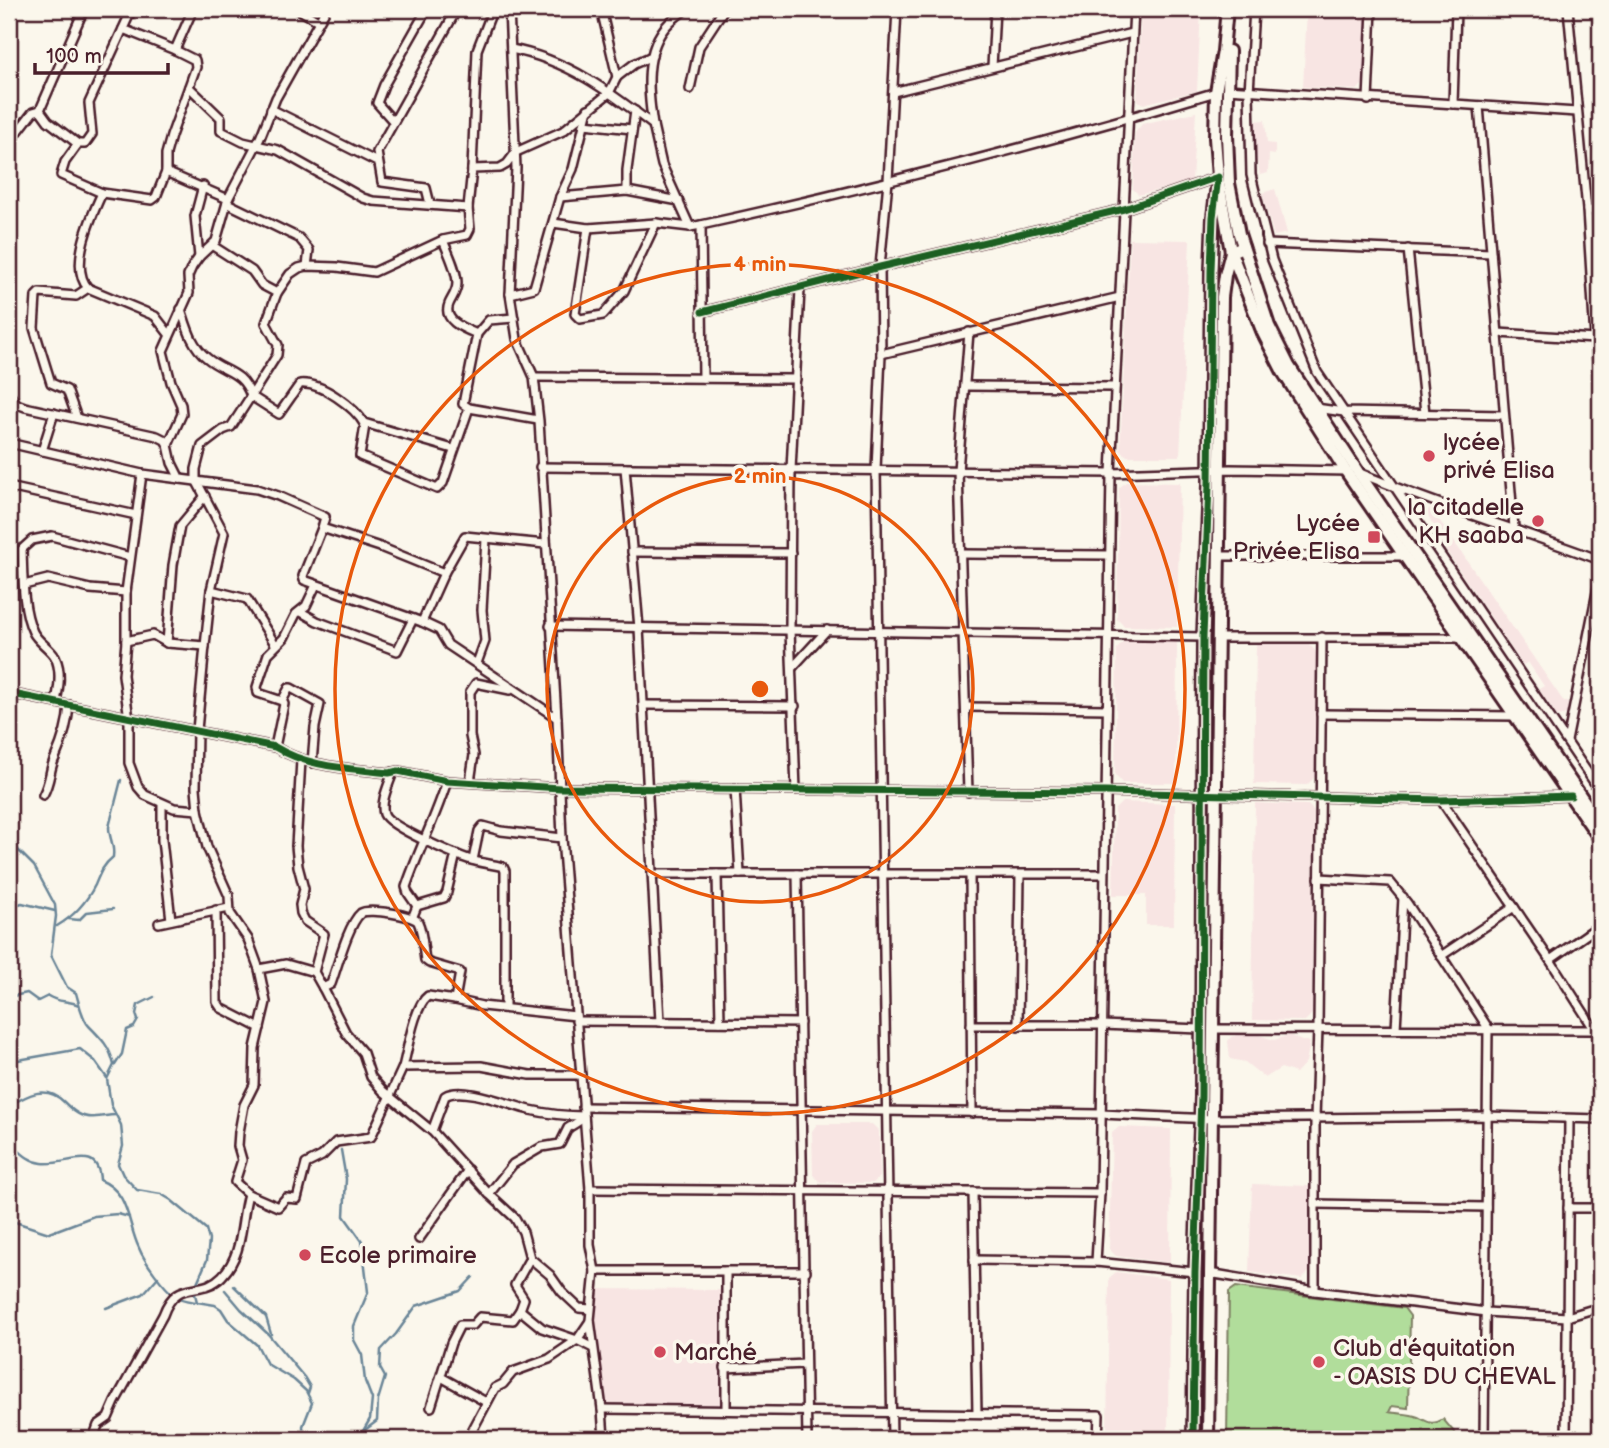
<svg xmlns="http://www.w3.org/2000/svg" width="1609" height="1448" font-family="'Balsamiq Sans',sans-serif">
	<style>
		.built { fill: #f8e5e3 }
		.green { fill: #b1dd9b; stroke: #7e7e63; stroke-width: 2 }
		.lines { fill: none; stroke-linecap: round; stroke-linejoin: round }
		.stream { stroke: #6a8597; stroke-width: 2.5 }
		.street-casing { stroke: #4a1f2b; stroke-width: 12 }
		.secondary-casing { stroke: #4a1f2b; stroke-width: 16 }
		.street { stroke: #fbf7ec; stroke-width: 7 }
		.secondary { stroke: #fbf7ec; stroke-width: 10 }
		.cycleway-casing { stroke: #fbf7ec; stroke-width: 11 }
		.cycleway { stroke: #1b5e20; stroke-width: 7 }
		.ring { fill: none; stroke: #e8590c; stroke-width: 3.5 }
		.poi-dot { fill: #d1495b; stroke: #fbf7ec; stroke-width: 2.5 }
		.labels { text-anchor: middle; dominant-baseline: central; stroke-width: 7; stroke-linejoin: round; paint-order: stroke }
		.poi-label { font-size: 24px; fill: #4a1f2b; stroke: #fbf7ec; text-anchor: start }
		.centre { fill: #e8590c; stroke: #fbf7ec; stroke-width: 3.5 }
		.ring-label { font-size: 21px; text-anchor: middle; font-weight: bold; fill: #e8590c; stroke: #fbf7ec; stroke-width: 7; stroke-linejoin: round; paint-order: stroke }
	</style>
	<rect width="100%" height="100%" fill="#fbf7ec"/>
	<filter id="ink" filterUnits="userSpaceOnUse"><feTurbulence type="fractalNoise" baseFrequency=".0143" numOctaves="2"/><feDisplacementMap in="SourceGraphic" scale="14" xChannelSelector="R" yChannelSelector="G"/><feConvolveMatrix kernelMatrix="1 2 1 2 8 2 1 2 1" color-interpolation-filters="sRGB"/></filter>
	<g filter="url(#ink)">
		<g class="built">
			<path d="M1141 9H1201L1197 91 1143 104 1137 100Z"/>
			<path d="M1307 9H1368L1364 83 1357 90 1303 87Z"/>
			<path d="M1196 112 1192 181 1139 195 1133 189 1135 133 1142 124Z"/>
			<path d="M1265 120 1267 143 1275 144V155L1269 154 1268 173 1260 175 1256 155 1255 121Z"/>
			<path d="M1275 189 1287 233 1274 236 1262 193Z"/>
			<path d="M1130 239 1190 240 1180 456H1127L1120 450Z"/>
			<path d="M1126 482 1180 483 1177 627 1124 626 1117 619 1119 488Z"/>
			<path d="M1431 508 1564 702H1567L1572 713 1557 716 1539 689 1544 686 1528 662 1523 665 1445 549 1426 511Z"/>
			<path d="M1124 641 1177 642 1176 783H1122L1115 775 1117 649Z"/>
			<path d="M1256 643H1308L1317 653 1315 777 1307 785 1254 784Z"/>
			<path d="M1122 802 1175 804 1174 925H1146V895H1113L1115 809Z"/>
			<path d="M1255 803 1308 805 1314 811 1312 1014 1305 1021 1252 1020Z"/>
			<path d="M1241 1034 1259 1035 1274 1040 1289 1035 1302 1041H1308L1310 1043 1306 1062 1296 1073 1281 1068 1265 1078 1245 1062 1230 1059 1228 1041 1231 1037Z"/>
			<path d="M817 1124H872L879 1131 880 1177 873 1183 820 1182 813 1175 812 1131Z"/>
			<path d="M1119 1127 1171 1129 1170 1263 1116 1256 1109 1249 1112 1133Z"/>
			<path d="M1252 1184 1309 1186V1272L1302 1279 1249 1272Z"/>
			<path d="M1116 1272 1169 1279 1168 1439H1107L1109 1278Z"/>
			<path d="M592 1289 723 1290V1409L599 1407Z"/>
		</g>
		<path class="green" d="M1236 1287 1404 1308 1410 1316 1408 1408 1392 1406 1389 1412C1398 1414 1410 1413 1418 1417 1428 1422 1432 1426 1443 1419L1460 1439H1227L1229 1292Z"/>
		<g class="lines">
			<g class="stream">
				<path d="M9 829 18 850 34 866 55 905 56 916 51 955 67 987 76 993C79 1003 82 1019 89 1026 102 1039 110 1047 114 1065L107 1079 111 1105 121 1125 123 1146 118 1164 123 1175 137 1190 161 1194 171 1200 206 1229 209 1240 207 1260 196 1285 195 1294 197 1302 215 1305 221 1309 228 1320 257 1345 267 1364 294 1380 306 1391 312 1403 303 1426 304 1439"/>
				<path d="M9 850H18"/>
				<path d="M9 907 22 903 55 911"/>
				<path d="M69 919 79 920 87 912 113 909"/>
				<path d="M57 926C74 916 86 903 95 885 100 873 103 865 113 857 115 845 109 839 109 827L121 780"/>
				<path d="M9 997 27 993 38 1001 48 996C59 1003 68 1000 79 1005"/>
				<path d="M9 1059 18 1060 80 1049 95 1061 107 1078"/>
				<path d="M115 1065 122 1054 127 1030 134 1027 138 1020 136 1014 138 1005 154 997"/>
				<path d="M9 1106C27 1095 46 1084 64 1102 70 1108 78 1116 88 1117 95 1118 107 1115 116 1115"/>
				<path d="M9 1142C19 1150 27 1161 42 1163 66 1167 98 1142 100 1180 130 1192 127 1223 139 1248 144 1261 164 1288 175 1296 181 1300 190 1301 196 1302"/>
				<path d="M341 1150 346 1179 344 1216 362 1241 368 1292 354 1326V1340L362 1355 365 1381 372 1399 370 1419 363 1431 366 1439"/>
				<path d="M9 1220 49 1233 94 1216 118 1214 129 1217"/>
				<path d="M234 1286 266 1317 271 1334"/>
				<path d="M225 1290 241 1309 268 1334 304 1377 310 1387 308 1393"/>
				<path d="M106 1308 143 1294 158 1277"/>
				<path d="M365 1430 377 1421 378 1400 385 1377 380 1368 381 1350 396 1334 416 1306 460 1291 473 1277"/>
			</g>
			<g class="street-casing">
				<g id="street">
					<path d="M84 9 40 110 48 121 78 144 65 162 61 175 102 193 152 200 156 197 166 172V154L171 136 196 67 195 60 175 50 193 9"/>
					<path d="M298 9 318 21"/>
					<path d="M509 9 516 168 510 294 517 339 534 377 539 421 557 718 562 838 590 1189V1245L595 1271 590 1320 602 1409 604 1439"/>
					<path d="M601 9 617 77"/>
					<path d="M1254 9 1249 92 1251 175 1272 260 1317 372 1600 791"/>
					<path d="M1568 9 1587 210 1595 339 1600 395"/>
					<path d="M123 29 175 50"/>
					<path d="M511 49C566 59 610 92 653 125L662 165 690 227"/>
					<path d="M992 67 995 9"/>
					<path d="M189 87 221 118V131L243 142 278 150 363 198 373 201 468 208"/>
					<path d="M690 89 699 47 724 9"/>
					<path d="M1227 89 1577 112"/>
					<path d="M893 92 1132 33"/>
					<path d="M1368 100 1372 9"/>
					<path d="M1453 104 1456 9"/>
					<path d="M1479 106 1514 528"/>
					<path d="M271 109 377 162"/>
					<path d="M393 121 377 103 384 85 427 9"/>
					<path d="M584 124 632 129"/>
					<path d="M653 125C648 93 643 49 669 23 674 18 681 13 686 9"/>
					<path d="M9 143 33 112 40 110"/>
					<path d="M78 144H85L92 134 89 103 132 9"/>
					<path d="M472 169 477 50 491 14 496 9"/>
					<path d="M166 172 228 199"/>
					<path d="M627 191V170L635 111"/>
					<path d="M102 193C92 215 68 266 88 288L155 316 169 334"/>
					<path d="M560 197 627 191 679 201"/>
					<path d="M227 203 299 238 309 250 307 266"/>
					<path d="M430 204 426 188 382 182 377 152 457 9"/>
					<path d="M1587 210 1600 211"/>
					<path d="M553 223 588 228 656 223 690 227 701 225C874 187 1047 143 1216 92"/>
					<path d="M701 225 703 378"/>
					<path d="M588 228 575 314 580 319 603 315 624 291 656 223"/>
					<path d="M443 240C448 253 457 270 457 283 457 292 452 297 449 304 442 321 465 329 477 334"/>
					<path d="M1267 244 1491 253"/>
					<path d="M213 246 252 271 262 285 277 293"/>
					<path d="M1408 249 1425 413"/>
					<path d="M199 257 195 216 203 186"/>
					<path d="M510 294 534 288 560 197 573 169 588 109"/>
					<path d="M702 312 880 267 1124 209 1218 177"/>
					<path d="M514 318 489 320 477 334 463 404 469 408 538 420"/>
					<path d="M1498 333 1595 339"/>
					<path d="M881 354 1120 297"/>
					<path d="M534 377 796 379"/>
					<path d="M966 386 1115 387"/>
					<path d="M9 394 17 404 25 407 157 436 165 440 168 445"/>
					<path d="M469 408 443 483 437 489 360 456 365 425C355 407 321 382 300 384L279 414 251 396 277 355 278 345 266 323 277 293 290 274 299 268 307 266 337 267 374 272 443 240 467 235 470 229 468 208 472 169 500 168 507 164 516 152 563 131 609 93 617 77 634 64 652 56"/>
					<path d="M1316 408 1344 412 1504 415"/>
					<path d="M77 418 67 390 51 383 34 328 36 296 39 293 76 296 88 288"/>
					<path d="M364 423 453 449"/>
					<path d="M9 443 142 474 257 489 278 496 325 517 322 528 380 547 444 573 422 622 439 630 448 645 557 718"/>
					<path d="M42 451 54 413"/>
					<path d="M540 467 1111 473 1230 469 1348 471"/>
					<path d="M625 468 639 628 660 1022"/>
					<path d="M1360 473C1438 506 1520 530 1600 560"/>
					<path d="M142 474 126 592V641L123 675 129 719V763L138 787 145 795 174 808 198 810"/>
					<path d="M180 479 172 463 168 445 182 414 181 405 171 382 163 351 189 293 188 276 192 267 199 257 216 241 228 199 260 138 276 98 326 9"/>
					<path d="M9 487 136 515"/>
					<path d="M322 528 303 576 304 580 422 622"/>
					<path d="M632 552 791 553"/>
					<path d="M962 554 1109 555"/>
					<path d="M1218 556H1405"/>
					<path d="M444 573 465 536 545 544"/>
					<path d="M24 585 48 579 90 589 126 592"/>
					<path d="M211 590 247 599 275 644"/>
					<path d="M301 612 317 621 397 651 413 619"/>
					<path d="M550 626 1203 637"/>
					<path d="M1219 638H1462"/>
					<path d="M126 641 153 635 167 643 173 565 180 526 205 496"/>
					<path d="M167 643 205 646"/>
					<path d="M477 663 485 641 482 610 486 539"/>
					<path d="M792 668 827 630"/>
					<path d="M9 699 13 694 275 747C309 768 351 768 389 773L398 771 447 781 560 788 1105 792 1441 800 1571 796"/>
					<path d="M56 701C59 688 62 671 55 657 50 648 38 642 33 632 22 609 23 575 22 549L32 540 52 536 130 557"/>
					<path d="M282 701 289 688H291L320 704 315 727 312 763"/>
					<path d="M643 705 795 706"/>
					<path d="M966 707 1107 709"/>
					<path d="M1321 714 1515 716"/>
					<path d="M1567 741 1600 577"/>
					<path d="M275 747 284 704 282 701 258 693 257 687 268 654 284 638 296 614 306 606 316 585"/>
					<path d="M301 760 296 846 298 866 304 889 300 905 301 913 305 921 324 934 314 972 323 988"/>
					<path d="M393 772C389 784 380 802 384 814 389 827 456 855 471 860 481 863 492 864 503 867L505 871V1008"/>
					<path d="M470 782 474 755 470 736V692L476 683 510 690"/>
					<path d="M735 788 740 874"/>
					<path d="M796 790 790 630 791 470 800 289"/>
					<path d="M968 792 958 471 969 332"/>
					<path d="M43 795C51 780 49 770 55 758 63 740 68 724 69 705"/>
					<path d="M1441 800 1550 960 1600 1038"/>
					<path d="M162 804V840L171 920"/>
					<path d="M473 860 479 831 483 826 501 831 562 838"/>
					<path d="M652 874H1104"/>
					<path d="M717 874 720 1022"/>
					<path d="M797 874 807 1439"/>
					<path d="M970 875 972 1113"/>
					<path d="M1319 878 1390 882 1407 903 1488 1028 1484 1439"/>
					<path d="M417 906 444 898 447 892 456 854"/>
					<path d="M216 910 217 1002 221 1008 260 1028"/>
					<path d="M413 916 417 906 408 893 406 887C418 851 436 817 447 781"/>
					<path d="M159 923 229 908"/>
					<path d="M1441 956 1514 907"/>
					<path d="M1550 960 1600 925"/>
					<path d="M259 969 286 964 314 972"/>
					<path d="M576 1016 482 1006 455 1000 460 972 429 963 425 960C423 949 423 932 418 922 414 915 368 908 361 913 348 924 337 968 331 984L323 988 346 1033 363 1053 371 1077 383 1091 432 1131 489 1194 515 1218 523 1232 530 1258 550 1275 562 1292 579 1308 590 1309"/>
					<path d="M576 1021 800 1023"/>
					<path d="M971 1025H1102L1200 1029"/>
					<path d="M1018 1026 1020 875"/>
					<path d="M1212 1029 1594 1030"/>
					<path d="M1396 1029 1403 897"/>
					<path d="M403 1067C408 1049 414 1006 428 996L455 1000"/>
					<path d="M583 1107 1101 1114 1212 1119 1487 1116 1600 1119"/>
					<path d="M432 1131 445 1096C462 1085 509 1105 530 1110 548 1114 565 1116 584 1116"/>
					<path d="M590 1189 1100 1193"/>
					<path d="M973 1192 977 1413"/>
					<path d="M248 1194 278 1207 286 1198 297 1199 306 1164 322 1156 336 1142 371 1137 403 1067 481 1066 530 1075H581"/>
					<path d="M489 1194 513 1164 542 1147 560 1144 568 1128 584 1118"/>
					<path d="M1316 1204 1486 1207"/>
					<path d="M1568 1208H1600"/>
					<path d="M419 1239 468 1170"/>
					<path d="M974 1260 1096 1262 1195 1272"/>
					<path d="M1096 1262 1100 1193 1111 473 1134 9"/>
					<path d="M595 1271H806"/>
					<path d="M726 1271V1409"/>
					<path d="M1209 1273 1315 1291 1486 1312 1567 1317 1600 1307"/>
					<path d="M1315 1291V1119L1318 1028 1322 637"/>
					<path d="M520 1310 524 1299 515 1285 530 1258"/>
					<path d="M725 1368 805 1364"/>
					<path d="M441 1377 486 1402"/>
					<path d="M431 1407 451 1343 460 1325H473L480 1317 513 1320 520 1310 542 1328 577 1340 593 1348"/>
					<path d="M602 1409 1094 1415H1099L1098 1439"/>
					<path d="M473 1429 495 1388 503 1384 513 1372 549 1359 577 1340 590 1321"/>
					<path d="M94 1435 105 1439"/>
					<path d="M93 1439 98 1425 108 1418 115 1402 163 1315C177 1276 201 1298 222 1276 244 1254 240 1222 248 1194L235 1182 242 1160 238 1146 239 1132 244 1105 254 1085 255 1048 266 1002 259 969 248 939 230 913 229 896 207 847 198 810 196 788 197 730 205 646 211 590 224 533 196 480V469L202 446 223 430 231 427 251 396C242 370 225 373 207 358 191 345 187 327 181 309"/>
					<path d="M892 1439 876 470 881 354 880 267 888 181 897 9"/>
					<path d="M1566 1439 1569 1119"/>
				</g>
			</g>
			<g class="secondary-casing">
				<g id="secondary">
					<path d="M1227 9 1223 51 1216 92 1215 138 1218 177 1231 252 1263 333 1283 372 1345 470 1600 839"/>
					<path d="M1229 51 1227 135 1229 183 1239 234 1269 326 1289 366 1358 472 1600 824"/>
					<path d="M1193 1439 1195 1272 1201 1097 1203 637 1209 485 1211 270 1213 217 1218 177"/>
					<path d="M1208 1439 1222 297 1225 275 1231 252 1243 247"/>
				</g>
			</g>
			<use href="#street" class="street"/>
			<use href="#secondary" class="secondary"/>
			<g class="cycleway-casing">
				<g id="cycleway">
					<path d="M702 312 880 267 1124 209 1218 177 1213 217 1211 270 1209 485 1203 637 1201 1097 1195 1272 1193 1439"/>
					<path d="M9 699 13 694 275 747C309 768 351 768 389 773L398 771 447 781 560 788 1105 792 1441 800 1571 796"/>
				</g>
			</g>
			<use href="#cycleway" class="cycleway"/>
		</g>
	</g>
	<g class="ring">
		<circle cx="760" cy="689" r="213"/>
		<circle cx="760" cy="689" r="425"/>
	</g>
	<g class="poi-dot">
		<circle cx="1429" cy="456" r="7"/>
		<circle cx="1538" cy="521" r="7"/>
		<rect x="1367" y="530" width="14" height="14" rx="3.5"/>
		<circle cx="305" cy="1255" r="7"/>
		<circle cx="660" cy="1352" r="7"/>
		<circle cx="1319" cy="1362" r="7"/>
	</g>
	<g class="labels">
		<g class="poi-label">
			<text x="1443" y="442">lycée<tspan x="1443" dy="28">privé Elisa</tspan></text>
			<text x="1524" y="507" text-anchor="end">la citadelle<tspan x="1524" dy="28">KH saaba</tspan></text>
			<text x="1360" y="523" text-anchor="end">Lycée<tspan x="1360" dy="28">Privée Elisa</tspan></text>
			<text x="319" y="1255">Ecole primaire</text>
			<text x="1333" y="1348">Club d'équitation<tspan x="1333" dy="28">- OASIS DU CHEVAL</tspan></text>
			<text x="674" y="1352">Marché</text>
		</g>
	</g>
	<circle cx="760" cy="689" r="10" class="centre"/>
	<g class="ring-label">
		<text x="760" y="271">4 min</text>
		<text x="760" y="483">2 min</text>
	</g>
	<rect width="1609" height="1448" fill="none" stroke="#fbf7ec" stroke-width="35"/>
	<rect x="18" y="18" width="1574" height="1413" fill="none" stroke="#4a1f2b" stroke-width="2.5" filter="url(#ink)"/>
	<path d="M35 63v10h133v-10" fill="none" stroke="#4a1f2b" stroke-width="3.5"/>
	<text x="46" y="63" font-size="21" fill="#4a1f2b" stroke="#fbf7ec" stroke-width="5" paint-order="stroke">100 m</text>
</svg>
